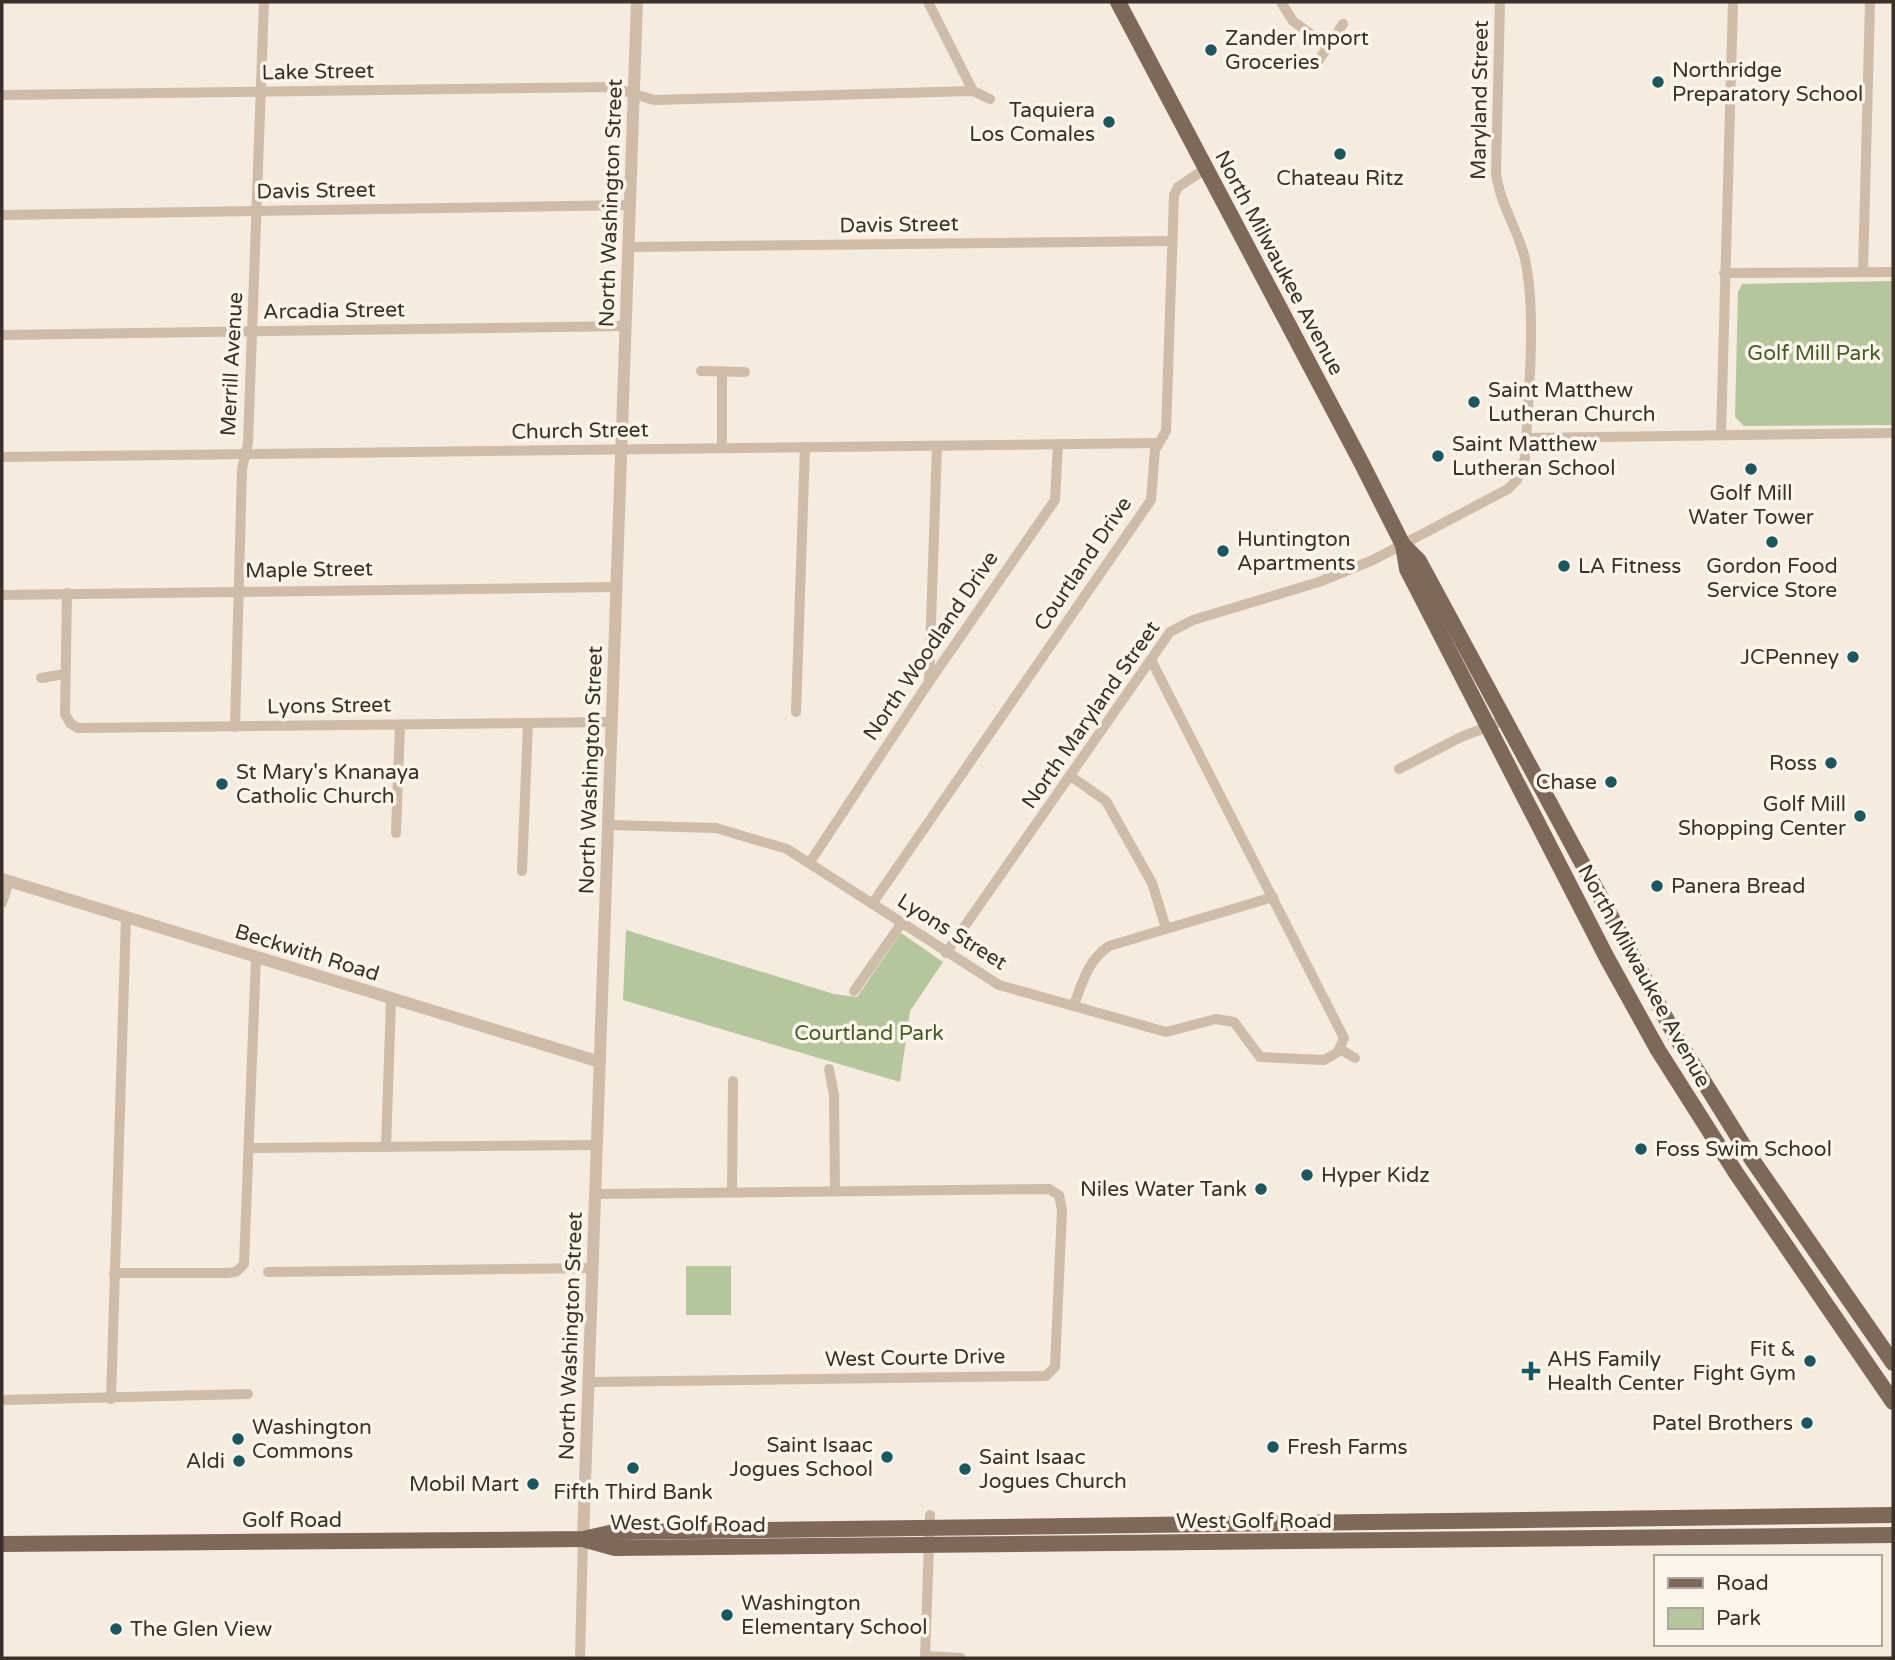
<svg xmlns="http://www.w3.org/2000/svg" width="1895" height="1660" font-family="'Varela Round',sans-serif">
	<style>
		.green { fill: #b5c69c }
		.lines { fill: none; stroke-linecap: round; stroke-linejoin: round }
		.minor { stroke: #cebca8; stroke-width: 10 }
		.tertiary { stroke: #cebca8; stroke-width: 12 }
		.primary { stroke: #7e6859; stroke-width: 16 }
		.poi-dot { fill: #1a5861; stroke: #fcf5eb; stroke-width: 2.5 }
		.labels { text-anchor: middle; dominant-baseline: central; stroke-width: 7; stroke-linejoin: round; paint-order: stroke }
		.poi-label { font-size: 21px; fill: #3b3029; stroke: #fcf5eb; text-anchor: start }
		.street-label { font-size: 21px; fill: #3b3029; stroke: #fcf5eb }
		.park-label { font-size: 21px; fill: #475b2a; stroke: #fcf5eb }
	</style>
	<rect width="100%" height="100%" fill="#f5ebde"/>
	<g class="green">
		<path d="M1893 281V425L1744 426 1735 417 1738 292 1742 284Z"/>
		<path d="M626 930 834 994 857 997 901 933 943 962 910 1011 900 1082 623 1000Z"/>
		<rect x="686" y="1266" width="45" height="49"/>
	</g>
	<g class="lines">
		<g class="minor">
			<path d="M928 2 973 91"/>
			<path d="M1281 2 1293 21 1327 46"/>
			<path d="M1315 66 1343 24"/>
			<path d="M2 95 611 87 654 100 973 91 990 99"/>
			<path d="M2 215 630 205"/>
			<path d="M628 247 1171 241"/>
			<path d="M1863 272 1870 2"/>
			<path d="M1724 273 1893 272"/>
			<path d="M2 335 626 326"/>
			<path d="M701 371 745 372"/>
			<path d="M722 371V448"/>
			<path d="M1721 434 1733 2"/>
			<path d="M1526 438 1893 433"/>
			<path d="M2 457 1158 443"/>
			<path d="M67 593 65 714 70 723 78 728 612 722"/>
			<path d="M2 595 617 587"/>
			<path d="M41 678 65 674"/>
			<path d="M929 682 937 446"/>
			<path d="M796 712 805 447"/>
			<path d="M235 727 242 469 248 443 264 2"/>
			<path d="M1399 769 1461 737 1505 720"/>
			<path d="M1072 777 1106 801 1152 883 1166 928"/>
			<path d="M609 825 716 828 787 849 999 985 1166 1032 1216 1019 1234 1022 1260 1057 1324 1060 1338 1052 1344 1038 1151 660"/>
			<path d="M396 833 400 725"/>
			<path d="M810 862 929 682 1055 500 1058 444"/>
			<path d="M522 871 528 723"/>
			<path d="M2 903 9 881"/>
			<path d="M872 904 1151 500 1155 450 1166 431 1174 195 1178 187 1205 169"/>
			<path d="M946 953 1170 632 1193 620 1319 582 1373 560 1508 489 1517 480 1525 458C1528 401 1537 313 1525 259 1518 229 1500 205 1496 173L1500 2"/>
			<path d="M854 991 901 924"/>
			<path d="M1074 1005C1082 983 1088 960 1109 946L1273 897"/>
			<path d="M1340 1049 1355 1058"/>
			<path d="M829 1069 834 1095 835 1191"/>
			<path d="M386 1147 391 1000"/>
			<path d="M249 1148 597 1145"/>
			<path d="M732 1192 733 1081"/>
			<path d="M268 1272 593 1268"/>
			<path d="M114 1273H227L236 1272 244 1264 256 957"/>
			<path d="M589 1382 1046 1376 1055 1367 1062 1210 1059 1195 1049 1189 596 1194"/>
			<path d="M111 1399 126 917"/>
			<path d="M2 1400 248 1394"/>
			<path d="M926 1656 961 1658"/>
			<path d="M580 1658 583 1539"/>
			<path d="M925 1658 930 1515"/>
		</g>
		<g class="tertiary">
			<path d="M2 879 600 1062"/>
			<path d="M583 1539 637 2"/>
		</g>
		<g class="primary">
			<path d="M1118 2 1361 462 1403 545 1407 569 1607 958 1658 1050 1736 1173 1893 1402"/>
			<path d="M1403 545 1419 561 1676 1037 1753 1161 1893 1363"/>
			<path d="M586 1540 615 1548 1893 1535"/>
			<path d="M2 1544 583 1539 614 1532 1893 1515"/>
		</g>
	</g>
	<g class="poi-dot">
		<circle cx="1211" cy="50" r="7"/>
		<circle cx="1658" cy="82" r="7"/>
		<circle cx="1109" cy="122" r="7"/>
		<circle cx="1340" cy="154" r="7"/>
		<circle cx="1474" cy="402" r="7"/>
		<circle cx="1438" cy="456" r="7"/>
		<circle cx="1751" cy="469" r="7"/>
		<circle cx="1772" cy="542" r="7"/>
		<circle cx="1223" cy="551" r="7"/>
		<circle cx="1564" cy="566" r="7"/>
		<circle cx="1853" cy="657" r="7"/>
		<circle cx="1831" cy="763" r="7"/>
		<circle cx="1611" cy="782" r="7"/>
		<circle cx="222" cy="784" r="7"/>
		<circle cx="1860" cy="816" r="7"/>
		<circle cx="1657" cy="886" r="7"/>
		<circle cx="1641" cy="1149" r="7"/>
		<circle cx="1307" cy="1175" r="7"/>
		<circle cx="1261" cy="1189" r="7"/>
		<circle cx="1810" cy="1361" r="7"/>
		<path d="M1527.5 1360.5h7v7h7v7h-7v7h-7v-7h-7v-7h7z"/>
		<circle cx="1807" cy="1423" r="7"/>
		<circle cx="238" cy="1439" r="7"/>
		<circle cx="1273" cy="1447" r="7"/>
		<circle cx="887" cy="1457" r="7"/>
		<circle cx="239" cy="1461" r="7"/>
		<circle cx="633" cy="1468" r="7"/>
		<circle cx="965" cy="1469" r="7"/>
		<circle cx="533" cy="1484" r="7"/>
		<circle cx="727" cy="1615" r="7"/>
		<circle cx="116" cy="1629" r="7"/>
	</g>
	<g class="labels">
		<g class="poi-label">
			<text x="1225" y="38">Zander Import<tspan x="1225" dy="24">Groceries</tspan></text>
			<text x="1672" y="70">Northridge<tspan x="1672" dy="24">Preparatory School</tspan></text>
			<text x="1095" y="110" text-anchor="end">Taquiera<tspan x="1095" dy="24">Los Comales</tspan></text>
			<text x="1340" y="178" text-anchor="middle">Chateau Ritz</text>
			<text x="1488" y="390">Saint Matthew<tspan x="1488" dy="24">Lutheran Church</tspan></text>
			<text x="1452" y="444">Saint Matthew<tspan x="1452" dy="24">Lutheran School</tspan></text>
			<text x="1751" y="493" text-anchor="middle">Golf Mill<tspan x="1751" dy="24">Water Tower</tspan></text>
			<text x="1237" y="539">Huntington<tspan x="1237" dy="24">Apartments</tspan></text>
			<text x="1578" y="566">LA Fitness</text>
			<text x="1772" y="566" text-anchor="middle">Gordon Food<tspan x="1772" dy="24">Service Store</tspan></text>
			<text x="1839" y="657" text-anchor="end">JCPenney</text>
			<text x="1817" y="763" text-anchor="end">Ross</text>
			<text x="236" y="772">St Mary's Knanaya<tspan x="236" dy="24">Catholic Church</tspan></text>
			<text x="1597" y="782" text-anchor="end">Chase</text>
			<text x="1846" y="804" text-anchor="end">Golf Mill<tspan x="1846" dy="24">Shopping Center</tspan></text>
			<text x="1671" y="886">Panera Bread</text>
			<text x="1655" y="1149">Foss Swim School</text>
			<text x="1321" y="1175">Hyper Kidz</text>
			<text x="1247" y="1189" text-anchor="end">Niles Water Tank</text>
			<text x="1796" y="1349" text-anchor="end">Fit &amp;<tspan x="1796" dy="24">Fight Gym</tspan></text>
			<text x="1547" y="1359">AHS Family<tspan x="1547" dy="24">Health Center</tspan></text>
			<text x="1793" y="1423" text-anchor="end">Patel Brothers</text>
			<text x="252" y="1427">Washington<tspan x="252" dy="24">Commons</tspan></text>
			<text x="873" y="1445" text-anchor="end">Saint Isaac<tspan x="873" dy="24">Jogues School</tspan></text>
			<text x="1287" y="1447">Fresh Farms</text>
			<text x="979" y="1457">Saint Isaac<tspan x="979" dy="24">Jogues Church</tspan></text>
			<text x="225" y="1461" text-anchor="end">Aldi</text>
			<text x="519" y="1484" text-anchor="end">Mobil Mart</text>
			<text x="633" y="1492" text-anchor="middle">Fifth Third Bank</text>
			<text x="741" y="1603">Washington<tspan x="741" dy="24">Elementary School</tspan></text>
			<text x="130" y="1629">The Glen View</text>
		</g>
		<g class="street-label">
			<text transform="translate(318 72) rotate(-1)">Lake Street</text>
			<text transform="translate(1480 100) rotate(-89)">Maryland Street</text>
			<text transform="translate(316 191) rotate(-1)">Davis Street</text>
			<text transform="translate(611 203) rotate(-88)">North Washington Street</text>
			<text transform="translate(899 225) rotate(-1)">Davis Street</text>
			<text transform="translate(1279 263) rotate(62)">North Milwaukee Avenue</text>
			<text transform="translate(334 311) rotate(-1)">Arcadia Street</text>
			<text transform="translate(232 364) rotate(-87)">Merrill Avenue</text>
			<text transform="translate(580 431) rotate(-1)">Church Street</text>
			<text transform="translate(1083 564) rotate(-56)">Courtland Drive</text>
			<text transform="translate(309 570) rotate(-1)">Maple Street</text>
			<text transform="translate(931 646) rotate(-56)">North Woodland Drive</text>
			<text transform="translate(329 706) rotate(-1)">Lyons Street</text>
			<text transform="translate(1091 715) rotate(-55)">North Maryland Street</text>
			<text transform="translate(591 770) rotate(-88)">North Washington Street</text>
			<text transform="translate(952 932) rotate(32)">Lyons Street</text>
			<text transform="translate(307 953) rotate(17)">Beckwith Road</text>
			<text transform="translate(1644 976) rotate(61)">North Milwaukee Avenue</text>
			<text transform="translate(571 1336) rotate(-88)">North Washington Street</text>
			<text transform="translate(915 1358) rotate(-1)">West Courte Drive</text>
			<text x="292" y="1520">Golf Road</text>
			<text x="1254" y="1521">West Golf Road</text>
			<text transform="translate(688 1524) rotate(1)">West Golf Road</text>
		</g>
		<g class="park-label">
			<text x="1814" y="353">Golf Mill Park</text>
			<text x="869" y="1033">Courtland Park</text>
		</g>
	</g>
	<rect width="1895" height="1660" fill="none" stroke="#3b3029" stroke-width="7"/>
	<rect x="1654" y="1555" width="228" height="91" fill="#fcf5eb" stroke="#afa69d" stroke-width="2"/>
	<rect x="1668" y="1578" width="35" height="10" fill="#7e6859" stroke="#afa69d" stroke-width="2"/>
	<text x="1716" y="1590" font-size="21" fill="#3b3029">Road</text>
	<rect x="1668" y="1608" width="35" height="21" fill="#b5c69c" stroke="#afa69d" stroke-width="2"/>
	<text x="1716" y="1625" font-size="21" fill="#3b3029">Park</text>
</svg>
